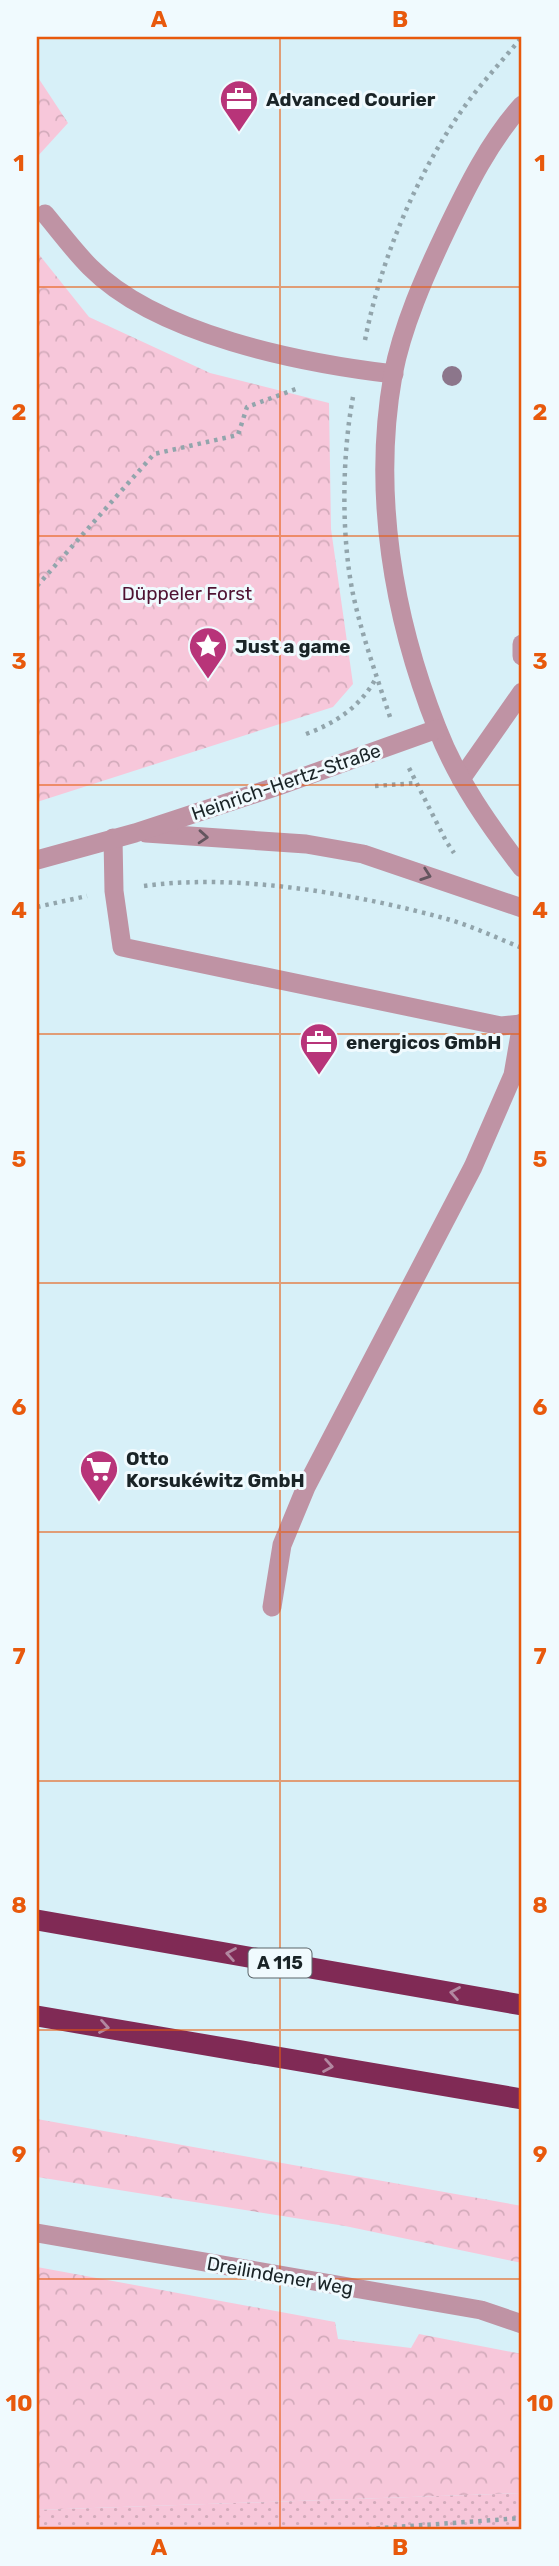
<svg xmlns="http://www.w3.org/2000/svg" width="559" height="2566" font-family="Rubik,sans-serif">
	<style>
		.forest { fill: url(#forest-crowns) }
		.park { fill: url(#park-dots) }
		.lines { fill: none; stroke-linecap: round; stroke-linejoin: round }
		.path { stroke: #92a5ac; stroke-width: 4.5; stroke-dasharray: 3.5 5; stroke-linecap: butt }
		.service { stroke: #bf93a4; stroke-width: 19 }
		.minor { stroke: #bf93a4; stroke-width: 19 }
		.tertiary { stroke: #bf93a4; stroke-width: 19 }
		.motorway { stroke: #802a55; stroke-width: 21 }
		.tree { fill: #8c768b }
		.oneway { stroke: #64565f }
		.oneway2 { stroke: #b288a1 }
		.grid { fill: none; stroke: #e8590c; stroke-width: 2; stroke-opacity: 0.55 }
		.labels { text-anchor: middle; dominant-baseline: central; stroke-width: 6; stroke-linejoin: round; paint-order: stroke }
		.shield { fill: #f0fafe; stroke: #5a6468; stroke-width: 2 }
		.shield-label { font-size: 18px; font-weight: bold; fill: #1a2427 }
		.poi-label { font-size: 19px; font-weight: bold; fill: #1a2427; stroke: #f0fafe; text-anchor: start }
		.park-label { font-size: 19px; fill: #4f1232; stroke: #f0fafe }
		.street-label { font-size: 19px; fill: #1a2427; stroke: #f0fafe }
		.neatline { fill: none; stroke: #e8590c; stroke-width: 2.5 }
		.grid-label { font-size: 23px; text-anchor: middle; font-weight: bold; fill: #e8590c }
	</style>
	<defs>
		<pattern id="forest-crowns" width="20" height="18" patternUnits="userSpaceOnUse" patternTransform="scale(1.75)"><rect width="20" height="18" fill="#f7c7da"/><path d="M2 6a3 3 0 1 1 6 0M12 15a3 3 0 1 1 6 0" fill="none" stroke="#d3abbb"/></pattern>
		<pattern id="park-dots" width="8" height="8" patternUnits="userSpaceOnUse" patternTransform="scale(1.75)"><rect width="8" height="8" fill="#f7c7da"/><path d="M2 2h.1M6 6h.1" fill="none" stroke="#d3abbb" stroke-width="1.8" stroke-linecap="round"/></pattern>
	</defs>
	<rect width="100%" height="100%" fill="#d7f0f8"/>
	<g class="forest">
		<path d="M37 76 68 123 37 157Z"/>
		<path d="M37 252 89 317 210 373 329 403 331 529 353 684 333 707 37 802Z"/>
		<path d="M37 2119 522 2206V2263L345 2226 37 2177Z"/>
		<path d="M37 2267 335 2322 338 2339 411 2348 419 2334 522 2354V2493L37 2510Z"/>
	</g>
	<path class="park" d="M522 2493V2529H37V2510Z"/>
	<g class="lines">
		<g class="path">
			<path d="M365 340C382 254 420 165 473 95 489 75 506 56 522 37"/>
			<path d="M353 397C342 455 341 536 353 594 362 636 377 677 390 717"/>
			<path d="M37 586 154 454 238 435 247 407 296 389"/>
			<path d="M306 734C336 723 361 706 376 678"/>
			<path d="M409 768 446 841 454 853"/>
			<path d="M375 786 416 783"/>
			<path d="M144 886C237 873 357 894 447 919 472 926 497 938 522 948"/>
			<path d="M37 907 87 896"/>
			<path d="M368 2529 522 2518"/>
		</g>
		<g class="service">
			<path d="M45 214C60 232 74 251 90 267 157 335 301 363 394 374"/>
			<path d="M522 644V656"/>
			<path d="M113 838 114 891 122 947 501 1026 521 1024"/>
			<path d="M272 1607 282 1545 306 1487 473 1167 513 1075 522 1023"/>
		</g>
		<g class="minor">
			<path d="M461 779 522 692"/>
			<path d="M37 2233 481 2310 522 2324"/>
		</g>
		<g class="tertiary">
			<path d="M522 105C489 142 467 187 446 231 425 275 402 327 393 375 372 493 393 617 437 728 457 780 489 825 522 868"/>
			<path d="M146 833 306 844 363 854 522 908"/>
			<path d="M37 860 135 833 278 786 437 729"/>
		</g>
		<g class="motorway">
			<path d="M37 1920 522 2005"/>
			<path d="M37 2016 522 2099"/>
		</g>
	</g>
	<circle class="tree" cx="452" cy="376" r="10"/>
	<defs><path id="oneway-chevron" d="M-2-3.5L2.5 0L-2 3.5" fill="none" stroke-width="1.6" stroke-linecap="round" stroke-linejoin="round" transform="scale(1.75)"/></defs>
	<g class="oneway">
		<use href="#oneway-chevron" transform="translate(203 837) rotate(4)"/>
		<use href="#oneway-chevron" transform="translate(426 875) rotate(19)"/>
	</g>
	<g class="oneway2">
		<use href="#oneway-chevron" transform="translate(231 1954) rotate(-170)"/>
		<use href="#oneway-chevron" transform="translate(455 1993) rotate(-170)"/>
		<use href="#oneway-chevron" transform="translate(104 2027) rotate(10)"/>
		<use href="#oneway-chevron" transform="translate(328 2066) rotate(10)"/>
	</g>
	<path class="grid" d="M280 37V2529M37 287H522M37 536H522M37 785H522M37 1034H522M37 1283H522M37 1532H522M37 1781H522M37 2030H522M37 2279H522"/>
	<defs>
		<g id="office-pin" transform="scale(2.0125)"><path d="M0 17L-7.5 6A9.5 9.5 0 1 1 7.5 6Z" fill="#b83479" stroke="#f0fafe"/><path d="M-6-3h4V-5.5h4V-3h4V5H-6ZM-1-4.5V-3h2v-1.5ZM-6 0V1H6V0Z" fill="#fff"/></g>
		<g id="sight-pin" transform="scale(2.0125)"><path d="M0 17L-7.5 6A9.5 9.5 0 1 1 7.5 6Z" fill="#b83479" stroke="#f0fafe"/><path d="M0-6L1.8-2.2L6-1.7L2.9 1.2L3.7 5.4L0 3.3L-3.7 5.4L-2.9 1.2L-6-1.7L-1.8-2.2Z" fill="#fff"/></g>
		<g id="supermarket-pin" transform="scale(2.0125)"><path d="M0 17L-7.5 6A9.5 9.5 0 1 1 7.5 6Z" fill="#b83479" stroke="#f0fafe"/><path d="M-6-5.5h2.5l.6 2H6L4.5 2H-2.5L-4.4-4H-6ZM-1.5 3.2a1.3 1.3 0 1 0 .1 0ZM3 3.2a1.3 1.3 0 1 0 .1 0Z" fill="#fff"/></g>
	</defs>
	<g fill-rule="evenodd">
		<use href="#office-pin" x="239" y="99"/>
		<use href="#sight-pin" x="208" y="646"/>
		<use href="#office-pin" x="319" y="1042"/>
		<use href="#supermarket-pin" x="99" y="1469"/>
	</g>
	<g class="labels">
		<rect class="shield" x="248.5" y="1948.5" width="63" height="29" rx="5"/>
		<g class="shield-label">
			<text x="280" y="1963">A 115</text>
		</g>
		<g class="poi-label">
			<text x="266" y="99">Advanced Courier</text>
			<text x="235" y="646">Just a game</text>
			<text x="346" y="1042">energicos GmbH</text>
			<text x="126" y="1458">Otto<tspan x="126" dy="22">Korsukéwitz GmbH</tspan></text>
		</g>
		<g class="park-label">
			<text x="187" y="593">Düppeler Forst</text>
		</g>
		<g class="street-label">
			<text transform="translate(286 782) rotate(-19)">Heinrich-Hertz-Straße</text>
			<text transform="translate(280 2276) rotate(10)">Dreilindener Weg</text>
		</g>
	</g>
	<rect width="559" height="2566" fill="none" stroke="#f0fafe" stroke-width="77"/>
	<rect x="38" y="38" width="482" height="2490" class="neatline"/>
	<g class="grid-label">
		<text x="159" y="27">A</text>
		<text x="400" y="27">B</text>
		<text x="19" y="171">1</text>
		<text x="540" y="171">1</text>
		<text x="19" y="420">2</text>
		<text x="540" y="420">2</text>
		<text x="19" y="669">3</text>
		<text x="540" y="669">3</text>
		<text x="19" y="918">4</text>
		<text x="540" y="918">4</text>
		<text x="19" y="1167">5</text>
		<text x="540" y="1167">5</text>
		<text x="19" y="1415">6</text>
		<text x="540" y="1415">6</text>
		<text x="19" y="1664">7</text>
		<text x="540" y="1664">7</text>
		<text x="19" y="1913">8</text>
		<text x="540" y="1913">8</text>
		<text x="19" y="2162">9</text>
		<text x="540" y="2162">9</text>
		<text x="19" y="2411">10</text>
		<text x="540" y="2411">10</text>
		<text x="159" y="2555">A</text>
		<text x="400" y="2555">B</text>
	</g>
</svg>
